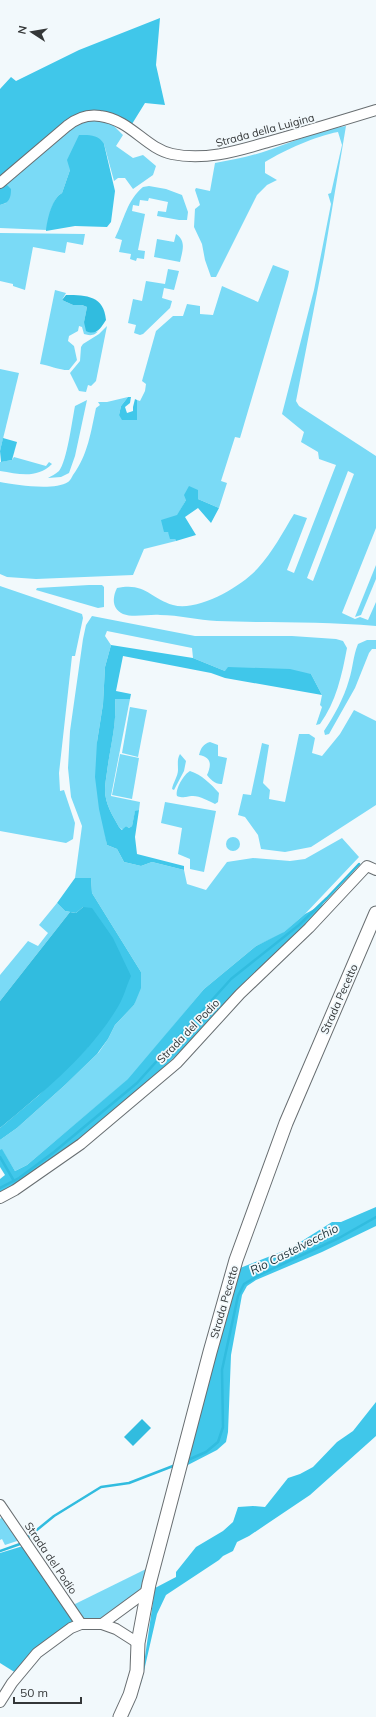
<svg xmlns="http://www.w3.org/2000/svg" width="376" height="1717" font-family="Mulish,sans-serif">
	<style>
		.green { fill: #7adaf6; fill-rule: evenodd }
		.forest { fill: #40c7ea }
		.water { fill: #31bcdf }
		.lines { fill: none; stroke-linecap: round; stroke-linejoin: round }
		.stream { stroke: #31bcdf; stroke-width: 2.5 }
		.minor-casing { stroke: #686e71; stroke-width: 12 }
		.major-casing { stroke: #686e71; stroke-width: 15 }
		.minor { stroke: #fff; stroke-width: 10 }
		.major { stroke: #fff; stroke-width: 13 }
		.labels { text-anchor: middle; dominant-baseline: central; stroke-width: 3.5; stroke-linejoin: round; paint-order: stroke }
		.street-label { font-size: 11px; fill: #343738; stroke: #f2f9fc }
		.water-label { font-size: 12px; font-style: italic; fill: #1f353c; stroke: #f2f9fc }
	</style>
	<rect width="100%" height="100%" fill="#f2f9fc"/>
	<g class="green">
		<path d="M94 120 111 123 123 135 116 146 133 158 143 155 156 166 153 175 133 189 125 178H118L114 181 104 144 70 170 62 193C52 198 48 220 47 230L0 228V205L6 203 5 183 80 122Z"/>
		<path d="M346 126 324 257 296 401 299 406 376 456V528L342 613 355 619 360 617 368 620 376 602V626C323 621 270 623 217 621 198 620 179 615 160 615 149 614 133 618 123 614 112 609 112 598 117 588 145 582 150 598 173 605 198 612 242 586 258 568 272 553 283 532 294 514L307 518 287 570 294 573 336 465 319 459 318 452 301 442 304 432 282 414 314 290 331 204 328 194 331 193 342 145 338 132C316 136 285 150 265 162V173L277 180 267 185 257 195 216 277H211L205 260 202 244 194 227 195 209 200 205 195 190 196 188 210 191 215 163C233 160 252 156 269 150 295 141 319 130 346 126ZM348 471 354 474 313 581 307 578Z"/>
		<path d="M149 186 166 189 182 195 188 212 187 220H179L157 216 158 211 166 212 168 202 149 198 148 201 140 200 139 206 133 205 132 211 145 214 138 250 145 251 144 259 137 258 136 261 130 259 131 254 119 252 122 240 115 238C124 220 127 200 143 187Z"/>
		<path d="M0 233 85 234 83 245 67 242 65 253 33 247 25 290 13 286V284L0 281Z"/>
		<path d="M176 234C187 241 182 252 180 262L154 257 157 239 174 242Z"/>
		<path d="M273 265 289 271 288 276 240 438 235 437 221 481 227 483 219 508 198 499 186 500 168 532 175 539 176 541 144 549 133 575 36 579 7 577 0 574V482C16 485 54 491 68 482 70 481 72 477 73 475 88 455 91 431 96 408L100 405 98 402H107L128 397 121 406 119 415 137 420V400L140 401 145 391 146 384 142 381 156 331 173 316H183L187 304 200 306V314L213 315 222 286 258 302Z"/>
		<path d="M168 269 179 271 174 290 164 288 162 298 172 301 170 308 143 334 140 335 134 333 136 325 128 323 133 299 142 301 146 281 165 284Z"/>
		<path d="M55 290 66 293 62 300 73 305H82L87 307 84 322 97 332 99 329C96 336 90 336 84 334L82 327 79 326 78 331 69 336 68 341 74 346 77 360 69 370C63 371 47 365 40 364Z"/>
		<path d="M107 326 96 381 91 386 88 385 86 392 79 391 70 373 80 361 81 347 83 344 99 334Z"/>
		<path d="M0 369 19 373 0 451Z"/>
		<path d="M87 400 75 456 69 473 61 477 48 478C51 476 56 474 59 471 67 461 72 421 75 406Z"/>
		<path d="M14 457 46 466 49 462 52 464C37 479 19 474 0 471V462L12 460Z"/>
		<path d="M376 565V579L361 615 355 617Z"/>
		<path d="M89 585H102L104 587V607L98 608 36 590 37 588Z"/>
		<path d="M0 586 82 614 83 618 75 656H72L59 773 60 791 64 790 75 823 73 839 66 843 0 831Z"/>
		<path d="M92 616 195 636H292L336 639 343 641 347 648C342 675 336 702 320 724L316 725 322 707 320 705 322 695 311 674 225 671 193 658 192 648 107 631 105 636 111 645 105 667 103 704 97 742 105 832 107 845 117 849 124 862 141 866 152 862 184 870 187 884 206 890 227 862 253 858 290 861 305 859 342 838 359 857 305 914 282 934 256 946 204 989 130 1078 27 1165 15 1171 2 1150H0V1140L17 1128 65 1085 99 1052 108 1039 115 1025 134 1005 141 972 92 893 91 878H75L82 826 71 797 68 768 70 731 83 639 86 625Z"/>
		<path d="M367 640H376V649H372L369 653 355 688 329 734 325 735 324 731C334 716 344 698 349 680 353 668 353 656 358 644Z"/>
		<path d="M115 699H130L111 796 140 802 139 810 135 812 132 826 129 828 126 826 123 830 119 827C113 816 105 804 105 790 105 785 106 778 107 772 110 747 117 724 115 699Z"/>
		<path d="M130 707 147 710 138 757 122 753Z"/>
		<path d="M354 710 376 721V805L311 847 285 852 261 849 258 835 245 817 238 815 243 794 251 795 262 743 269 745 263 783 270 790 269 799 285 802 299 734H309L315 738 312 753 322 756 340 734Z"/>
		<path d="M210 742 218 745V756L227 758 222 784C216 785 210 779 207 775 212 764 211 757 199 755 201 748 203 744 210 742Z"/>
		<path d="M120 754 139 758 132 799 112 795Z"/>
		<path d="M180 754 186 761 184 771 174 790 172 789C173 783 178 776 178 770 178 764 177 759 180 754Z"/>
		<path d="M190 771C202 775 211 784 219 793L218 802 215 804C209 801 200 796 193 796 185 796 185 799 177 796 175 789 184 774 190 771Z"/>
		<path d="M165 802 216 811 204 872 190 869V859L178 854 182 828 161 823Z"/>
		<circle cx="233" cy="844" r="7"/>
		<path d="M57 903 65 911 70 912 0 1001V975L28 941 38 946 48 933 39 925Z"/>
		<path d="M3 1516 20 1540 5 1545 2 1539 0 1540V1519Z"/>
		<path d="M146 1569 142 1587 134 1595 99 1621 84 1622 73 1605Z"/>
	</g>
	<g class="forest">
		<path d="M160 18 156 65 165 105 145 103 132 124C114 114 90 111 72 116L0 176V89L11 77 16 81 79 50Z"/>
		<path d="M79 135C89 135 98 134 104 144L115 191 111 222 107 227 75 226 46 231C47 220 52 198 62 193L70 170 67 160Z"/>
		<path d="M5 183 11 189C11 198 9 203 0 205V186Z"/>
		<path d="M128 397H131L130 403 125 407 127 413 133 411V407L135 399 137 400V420H122L119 415 121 406Z"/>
		<path d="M3 438 17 442 12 460 1 462 0 451Z"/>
		<path d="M189 486 198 490V499L219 508 211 523 198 508 185 517 196 535 176 541 175 539H170L168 532H164L161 520 177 515 186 500 184 495Z"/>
		<path d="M111 645 193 658 225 671 228 667 290 669 311 674 322 695 225 678 211 673 123 656 116 691 131 694 130 699H115C117 725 110 747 107 772 106 778 105 785 105 790 105 804 113 816 119 827L122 830 126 826 129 828 132 826 135 811 139 810 135 837 137 854 184 866V870L152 862 141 866 124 862 117 849 107 845 99 809 95 777 97 742 103 704 105 667Z"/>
		<path d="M75 878H91L92 893 141 972V988L134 1005 115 1025 108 1039 97 1054 65 1085 17 1128 0 1140V1128L38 1096 88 1047 83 907 76 913 65 911 57 903Z"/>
		<path d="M327 902C255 974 186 1051 109 1117 75 1146 37 1170 0 1195V1179L5 1175 0 1167V1150L2 1149 15 1171 27 1165 128 1079 204 989 256 946 284 932 305 914Z"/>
		<path d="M376 1207V1226L322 1252 256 1280 247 1286 242 1295 231 1355 228 1432 226 1442 217 1450 184 1467 240 1268 291 1248 332 1222H341Z"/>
		<path d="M376 1402V1436L310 1495 249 1536 237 1542 233 1551 223 1556 219 1560 166 1595 157 1614 141 1684 155 1588 176 1577V1572L196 1547 223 1531 233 1522 238 1507 253 1506 265 1507 288 1478 300 1474 313 1467 337 1442 353 1431Z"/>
		<path d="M23 1546 76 1623 16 1673 0 1663V1553Z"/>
	</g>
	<g class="water">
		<path d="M66 295C87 295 104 296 106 320 101 328 96 336 86 331L84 322 87 307 82 305H73L62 300Z"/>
		<path d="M83 907 92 908 113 938 131 976C126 987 123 1000 116 1010 87 1057 42 1093 0 1128V1001L70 912 76 913Z"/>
		<path d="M142 1419 151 1428 133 1446 124 1437Z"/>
	</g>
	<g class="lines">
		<g class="stream">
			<path d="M0 1157 14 1181"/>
			<path d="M0 1188 19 1178 54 1152 137 1083 231 979 299 925 327 898 359 864"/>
			<path d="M190 1459 206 1452 218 1442 223 1427 222 1370 238 1296 244 1284 261 1274 339 1238 376 1217"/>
			<path d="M27 1538 54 1516 101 1487 129 1483 173 1466"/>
			<path d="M0 1551 20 1544"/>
		</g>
		<g class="minor-casing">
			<g id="minor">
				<path d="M0 183 67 126C77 118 87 114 100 116 131 120 145 148 172 154 205 161 237 151 268 142 304 132 340 121 376 110"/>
				<path d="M0 1198 15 1190 81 1144 177 1063 240 994 309 928 367 866 376 870"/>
				<path d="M0 1505 81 1624"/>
				<path d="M102 1624 147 1591"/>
				<path d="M0 1702 12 1683 37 1653 71 1628 81 1624H102L116 1629 138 1643"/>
			</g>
		</g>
		<g class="major-casing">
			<path id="major" d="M120 1717 130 1695 137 1671 138 1643 149 1584 210 1352 236 1260 286 1123 376 913"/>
		</g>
		<use href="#minor" class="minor"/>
		<use href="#major" class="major"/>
	</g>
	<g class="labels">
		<g class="street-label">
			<text transform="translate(265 130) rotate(-15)">Strada della Luigina</text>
			<text transform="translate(339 999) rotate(-66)">Strada Pecetto</text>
			<text transform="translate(188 1031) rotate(-46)">Strada del Podio</text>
			<text transform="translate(224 1302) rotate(-74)">Strada Pecetto</text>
			<text transform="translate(51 1558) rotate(56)">Strada del Podio</text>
		</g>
		<g class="water-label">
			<text transform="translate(294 1249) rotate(-27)">Rio Castelvecchio</text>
		</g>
	</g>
	<g transform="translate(32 32) rotate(282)" stroke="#f2f9fc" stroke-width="3" paint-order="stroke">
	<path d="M0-3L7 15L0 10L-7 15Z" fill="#343738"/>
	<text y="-6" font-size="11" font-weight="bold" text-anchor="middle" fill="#343738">N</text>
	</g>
	<path d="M14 1697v6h67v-6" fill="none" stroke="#343738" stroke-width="2"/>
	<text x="20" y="1697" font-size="12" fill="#343738" stroke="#f2f9fc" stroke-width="3" paint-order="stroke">50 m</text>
</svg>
